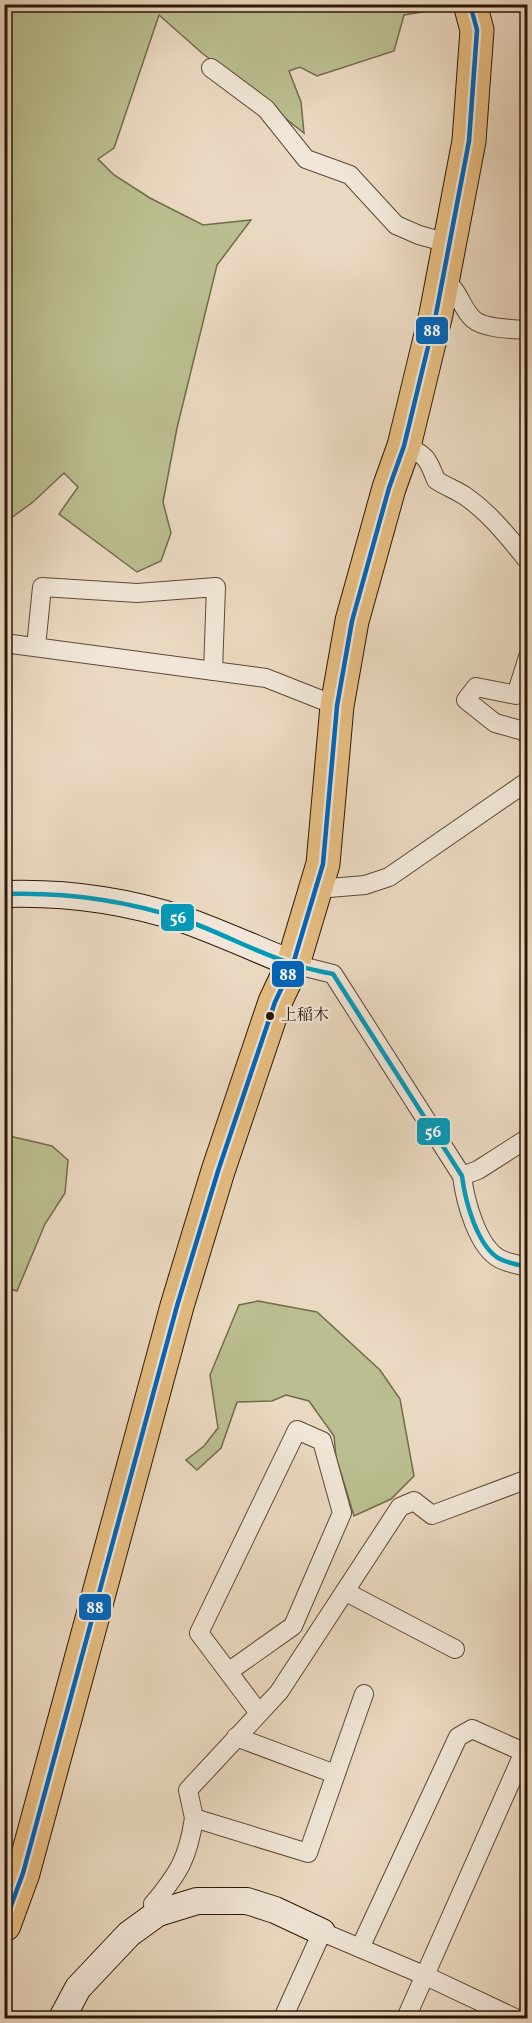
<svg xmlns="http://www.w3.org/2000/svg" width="532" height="2023" font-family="Vollkorn,'Noto Serif JP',serif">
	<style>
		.green { fill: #bbbe90; stroke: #746a4c; stroke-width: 1.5 }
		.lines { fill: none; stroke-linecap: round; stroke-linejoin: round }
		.street-casing { stroke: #5c4836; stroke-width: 20 }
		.secondary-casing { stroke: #2c1707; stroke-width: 28 }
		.highway-casing { stroke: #2c1707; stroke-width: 35 }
		.street { stroke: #f1e6d7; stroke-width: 18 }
		.secondary { stroke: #f1e6d7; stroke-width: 26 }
		.highway { stroke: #e5bc80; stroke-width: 33 }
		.bus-1-casing { stroke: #f1e6d7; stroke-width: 9 }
		.bus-2-casing { stroke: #f1e6d7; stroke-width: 9 }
		.bus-1 { stroke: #049aba; stroke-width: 4.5 }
		.bus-2 { stroke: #0065bd; stroke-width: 4.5 }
		.bus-dot { fill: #2c1707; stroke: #f1e6d7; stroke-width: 2 }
		.labels { text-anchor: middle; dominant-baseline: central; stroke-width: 5; stroke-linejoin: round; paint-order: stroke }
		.bus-label { font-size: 16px; fill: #2c1707; stroke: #f1e6d7; text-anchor: start }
		.line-badge { stroke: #f1e6d7; stroke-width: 2 }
		.badge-label { font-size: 16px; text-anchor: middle; font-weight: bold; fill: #fff }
	</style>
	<rect width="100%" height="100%" fill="#ead9c1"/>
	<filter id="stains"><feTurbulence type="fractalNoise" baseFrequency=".00333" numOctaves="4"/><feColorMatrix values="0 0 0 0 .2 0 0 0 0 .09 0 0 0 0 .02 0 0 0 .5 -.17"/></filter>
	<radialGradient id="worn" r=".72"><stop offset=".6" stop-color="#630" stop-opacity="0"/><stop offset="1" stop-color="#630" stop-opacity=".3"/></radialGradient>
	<g class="green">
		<path d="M5 5H439V9L404 15 394 51 317 76 300 67 289 71 301 102 304 133 202 53 159 15 114 148 98 159 114 175 150 198 203 225 251 220 217 265 177 428 163 502 171 533 161 561 137 572 59 514 78 487 64 473 33 502 11 518 5 530Z"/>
		<path d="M5 1135 52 1146 68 1160 65 1193 45 1224 17 1291 5 1287Z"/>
		<path d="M258 1301 317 1312 380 1370 400 1399 414 1476 391 1499 354 1516 336 1457 334 1436 309 1401 286 1395 272 1401 237 1402 221 1448 197 1470 186 1460 204 1446 218 1428 210 1375 239 1305Z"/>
	</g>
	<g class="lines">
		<g class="street-casing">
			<g id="street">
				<path d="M211 68 266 109 306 159 350 175 396 225 419 235 448 243"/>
				<path d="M441 279C459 287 460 307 473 319 484 329 513 329 528 330"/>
				<path d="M404 446C426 454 428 459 436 480 445 486 456 490 465 496 490 513 509 538 528 561"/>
				<path d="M4 643 266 678 337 706"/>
				<path d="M36 647 42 587 137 593 216 587 213 671"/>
				<path d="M528 657 516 695 476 687 466 700 495 723 524 731 528 736"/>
				<path d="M317 889 365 885 389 877 528 781"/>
				<path d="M293 964 333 974 462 1176C465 1200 477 1247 500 1259 508 1263 519 1265 528 1267"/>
				<path d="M462 1176 478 1170 528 1138"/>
				<path d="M346 1592 455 1649"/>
				<path d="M228 1672 293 1626 342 1513 322 1441 297 1430 199 1633 259 1713"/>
				<path d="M364 1694 308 1853 194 1818 188 1790 279 1692 400 1507 414 1501 432 1515 528 1479"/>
				<path d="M236 1737 335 1774"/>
				<path d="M158 1913 153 1904C179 1873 188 1858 194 1818"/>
				<path d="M360 1948 458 1737 472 1729 528 1754"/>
				<path d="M283 2018 322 1932 426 1976 515 2018"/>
				<path d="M406 2018 524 1752"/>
			</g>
		</g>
		<g class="secondary-casing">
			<g id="secondary">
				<path d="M4 894C65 892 124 900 182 919 219 932 256 949 293 964"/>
				<path d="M62 2018 78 1988 129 1934 158 1913 197 1901H247L275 1910 322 1932"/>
			</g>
		</g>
		<g class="highway-casing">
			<path id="highway" d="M4 1925 23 1873 177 1306 218 1171 275 1002 293 964 323 864 337 706 352 621 389 488 404 446 436 314 469 141 477 30 470 4"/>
		</g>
		<use href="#street" class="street"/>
		<use href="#secondary" class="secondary"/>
		<use href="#highway" class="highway"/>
		<g class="bus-1-casing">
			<path id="bus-1" d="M4 894C65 892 124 900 182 919 220 932 255 952 293 964 306 969 320 971 333 974L462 1176C465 1200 477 1247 500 1259 508 1263 519 1265 528 1267"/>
		</g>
		<g class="bus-2-casing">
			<path id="bus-2" d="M4 1925 23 1873 177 1306 218 1171 275 1002 293 964 323 864 337 706 352 621 389 488 404 446 436 314 469 141 477 30 470 4"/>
		</g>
		<use href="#bus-1" class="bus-1"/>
		<use href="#bus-2" class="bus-2"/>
	</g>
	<circle class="bus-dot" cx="270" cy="1016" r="5"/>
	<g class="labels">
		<g class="bus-label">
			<text x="281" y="1016">上稲木</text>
		</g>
	</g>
	<g class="line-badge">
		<rect x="415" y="316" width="34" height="29" rx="6" fill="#0065bd"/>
		<rect x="160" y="903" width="35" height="29" rx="6" fill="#049aba"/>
		<rect x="271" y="960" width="34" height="28" rx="6" fill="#0065bd"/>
		<rect x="416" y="1117" width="35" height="29" rx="6" fill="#049aba"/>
		<rect x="78" y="1593" width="34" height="28" rx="6" fill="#0065bd"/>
	</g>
	<g class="badge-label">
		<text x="432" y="336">88</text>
		<text x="178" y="923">56</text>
		<text x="288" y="980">88</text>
		<text x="433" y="1137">56</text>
		<text x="95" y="1613">88</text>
	</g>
	<rect width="532" height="2023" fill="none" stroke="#ead9c1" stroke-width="24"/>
	<rect x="6" y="6" width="520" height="2011" fill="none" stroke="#2c1707" stroke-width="3"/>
	<rect x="12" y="12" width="508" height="1999" fill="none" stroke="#2c1707" stroke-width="1.5"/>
	<rect width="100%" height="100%" filter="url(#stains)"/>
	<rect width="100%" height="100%" fill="url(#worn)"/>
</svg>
